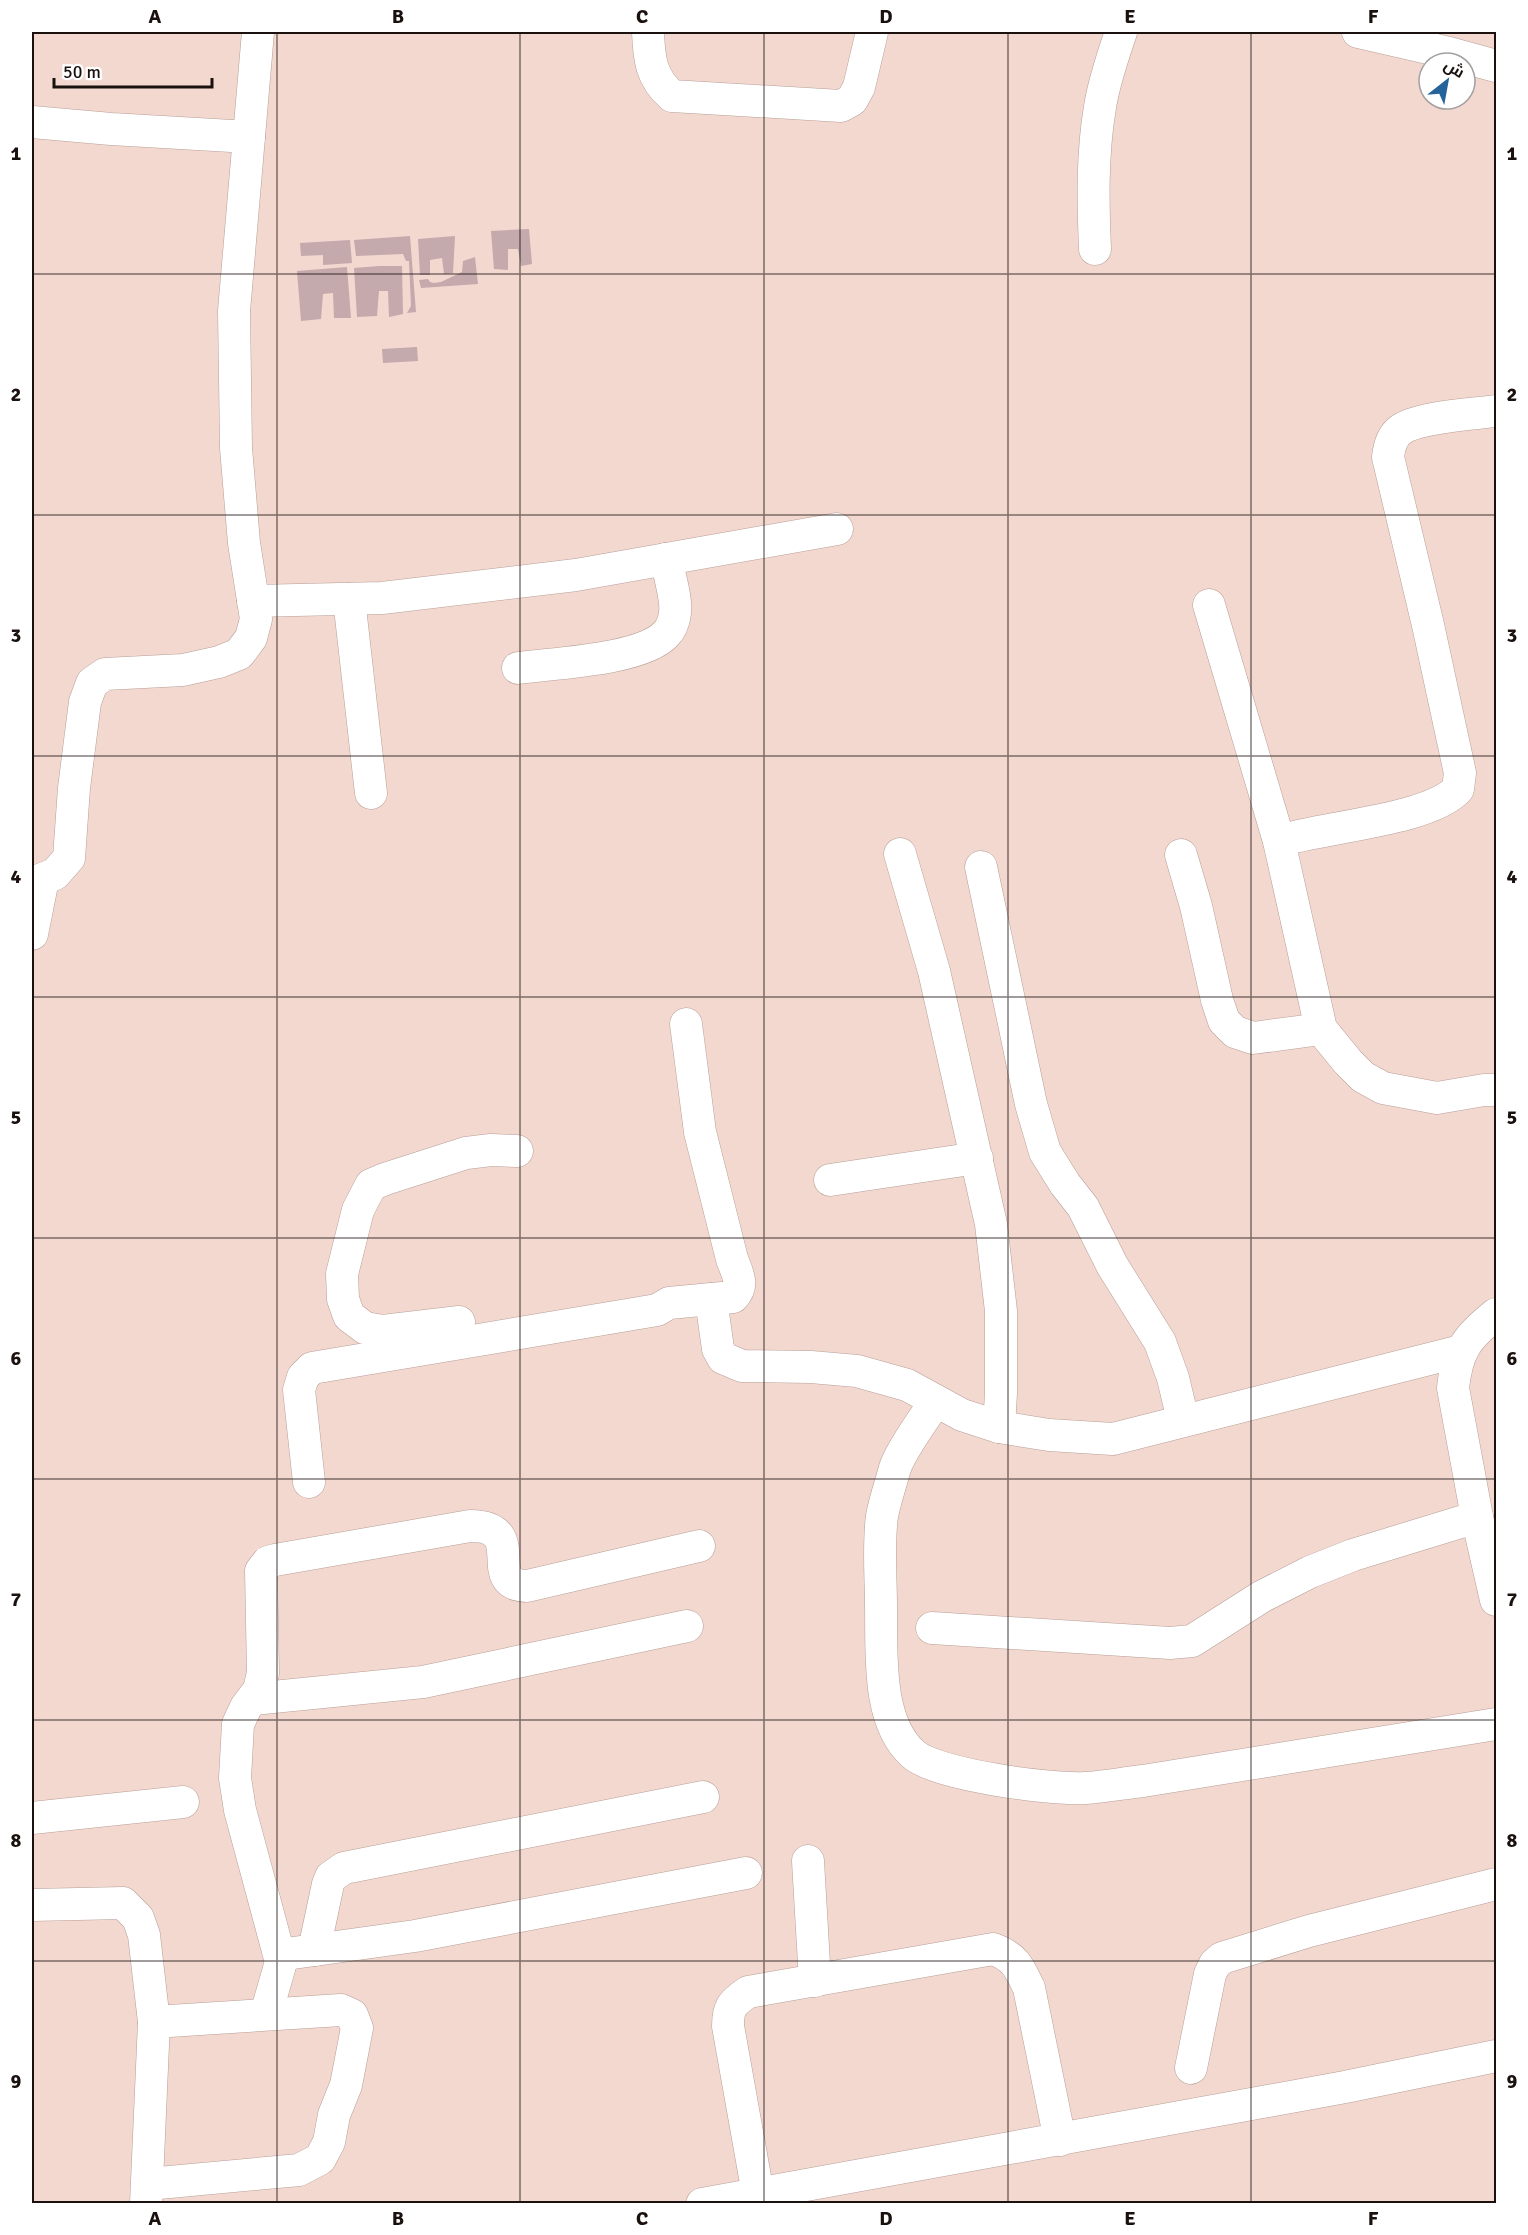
<svg xmlns="http://www.w3.org/2000/svg" width="1528" height="2235" font-family="Signika,Cairo,sans-serif">
	<style>
		.building { fill: #c4a9ad }
		.lines { fill: none; stroke-linecap: round; stroke-linejoin: round }
		.minor-casing { stroke: #b89f97; stroke-width: 33 }
		.minor { stroke: #fff; stroke-width: 32 }
		.grid { fill: none; stroke: #1a110f; stroke-width: 1.5; stroke-opacity: 0.55 }
		.neatline { fill: none; stroke: #1a110f; stroke-width: 2 }
		.grid-label { font-size: 20px; text-anchor: middle; font-weight: bold; fill: #1a110f }
	</style>
	<rect width="100%" height="100%" fill="#f2d8cf"/>
	<g class="building">
		<path d="M529 229 532 264 521 266 518 249H508V270L494 269 491 231Z"/>
		<path d="M410 236 416 312 407 313 411 306 409 261H406L403 254 356 256 354 240Z"/>
		<path d="M455 236 453 273 444 274 442 258 430 260V275H420L418 239Z"/>
		<path d="M350 240 352 263 323 265V255L301 256 300 243Z"/>
		<path d="M475 257 478 284 421 288 419 280 428 279 430 282 434 283 441 282 462 272 463 261Z"/>
		<path d="M379 266H402L403 314 389 317 388 291H379L377 316 357 317 354 268Z"/>
		<path d="M347 267 351 318H334L333 293 323 294 321 319 301 321 297 271Z"/>
		<path d="M417 347 418 361 383 363 382 349Z"/>
	</g>
	<g class="lines">
		<g class="minor-casing">
			<g id="minor">
				<path d="M648 32C649 59 651 78 672 96L841 106 852 100 859 87 872 32"/>
				<path d="M1358 32 1445 52 1496 66"/>
				<path d="M32 122 111 129 249 137"/>
				<path d="M1095 249C1093 202 1092 154 1100 107 1104 81 1113 56 1121 32"/>
				<path d="M349 599 371 793"/>
				<path d="M253 601 382 598 576 575 837 529"/>
				<path d="M1209 605 1279 841 1321 1029 1348 1062 1363 1077 1383 1088 1437 1098 1484 1090H1496"/>
				<path d="M518 668C554 663 642 660 666 634 671 629 674 621 675 613 677 600 669 573 666 559"/>
				<path d="M1279 841C1323 827 1430 820 1458 789L1460 773 1428 625 1388 457C1389 448 1391 438 1399 431 1415 417 1474 414 1496 411"/>
				<path d="M900 854 934 971 991 1224 1001 1311V1393L999 1427"/>
				<path d="M1181 855 1196 906 1217 1000 1224 1021 1235 1032 1253 1038 1321 1029"/>
				<path d="M981 867 1031 1104 1045 1152 1065 1184 1083 1207 1112 1265 1160 1342 1173 1378 1183 1420"/>
				<path d="M32 883 55 874 69 858 74 788 85 702 92 683 105 674 183 670 219 662 239 654 251 638 256 619 244 543 236 448 234 311 258 32"/>
				<path d="M32 934 43 879"/>
				<path d="M830 1180 977 1158"/>
				<path d="M711 1299 718 1349 723 1358 742 1366 811 1367 857 1371 907 1385 962 1415 999 1427 1049 1435 1113 1439 1461 1351"/>
				<path d="M1496 1314C1467 1337 1457 1350 1453 1388L1477 1517 1496 1600"/>
				<path d="M459 1322 383 1331 365 1328 349 1316 343 1299 342 1274 358 1210 371 1185 385 1179 466 1153 491 1150 517 1151"/>
				<path d="M935 1402C924 1419 901 1450 895 1468 891 1483 885 1500 882 1516 878 1546 881 1577 881 1607 882 1651 876 1721 913 1754 936 1775 1052 1790 1085 1788 1104 1787 1124 1783 1143 1781L1496 1724"/>
				<path d="M309 1482 299 1390 303 1377 312 1368 657 1310 669 1303 733 1297C745 1285 737 1273 732 1259L700 1132 686 1024"/>
				<path d="M932 1628 1170 1643 1192 1641 1261 1597 1310 1572 1353 1555 1477 1517"/>
				<path d="M253 1699 423 1682 687 1626"/>
				<path d="M32 1818 183 1802"/>
				<path d="M808 1861 815 1981"/>
				<path d="M32 1905 123 1903 138 1918 144 1935 154 2022 146 2204"/>
				<path d="M314 1950 328 1884 331 1877 344 1868 703 1797"/>
				<path d="M281 1962 240 1810 235 1778 238 1724 246 1707 259 1690 263 1673 261 1571 268 1562 275 1560 470 1526C531 1526 479 1585 527 1586L699 1546"/>
				<path d="M266 2014 281 1962 286 1954 415 1936 746 1873"/>
				<path d="M1191 2068 1210 1974 1215 1964 1222 1958 1309 1931 1496 1884"/>
				<path d="M148 2184 299 2170 320 2159 329 2142 334 2115 346 2085 357 2028 352 2015 341 2010 154 2022"/>
				<path d="M758 2194 728 2026C728 2007 732 2003 748 1992L993 1949C1015 1957 1019 1967 1029 1988L1060 2140"/>
				<path d="M702 2204 1345 2087 1496 2056"/>
			</g>
		</g>
		<use href="#minor" class="minor"/>
	</g>
	<path class="grid" d="M277 32V2204M520 32V2204M764 32V2204M1008 32V2204M1251 32V2204M32 274H1496M32 515H1496M32 756H1496M32 997H1496M32 1238H1496M32 1479H1496M32 1720H1496M32 1961H1496"/>
	<rect width="1528" height="2235" fill="none" stroke="#ffffff" stroke-width="66"/>
	<g transform="translate(1447 81) rotate(31)"><circle r="28" fill="#ffffff" stroke="#a3a09f" stroke-width="1.5"/>
	<path d="M0-4.5L10 22L0 15L-10 22Z" fill="#25649a"/>
	<text y="-9" font-size="16" font-weight="bold" text-anchor="middle" fill="#1a110f">ش</text>
	</g>
	<path d="M54 78v9h158v-9" fill="none" stroke="#1a110f" stroke-width="3"/>
	<text x="63" y="78" font-size="18" fill="#1a110f" stroke="#ffffff" stroke-width="4.5" paint-order="stroke">50 m</text>
	<rect x="33" y="33" width="1462" height="2169" class="neatline"/>
	<g class="grid-label">
		<text x="155" y="23">A</text>
		<text x="398" y="23">B</text>
		<text x="642" y="23">C</text>
		<text x="886" y="23">D</text>
		<text x="1130" y="23">E</text>
		<text x="1373" y="23">F</text>
		<text x="16" y="160">1</text>
		<text x="1512" y="160">1</text>
		<text x="16" y="401">2</text>
		<text x="1512" y="401">2</text>
		<text x="16" y="642">3</text>
		<text x="1512" y="642">3</text>
		<text x="16" y="883">4</text>
		<text x="1512" y="883">4</text>
		<text x="16" y="1124">5</text>
		<text x="1512" y="1124">5</text>
		<text x="16" y="1365">6</text>
		<text x="1512" y="1365">6</text>
		<text x="16" y="1606">7</text>
		<text x="1512" y="1606">7</text>
		<text x="16" y="1847">8</text>
		<text x="1512" y="1847">8</text>
		<text x="16" y="2088">9</text>
		<text x="1512" y="2088">9</text>
		<text x="155" y="2225">A</text>
		<text x="398" y="2225">B</text>
		<text x="642" y="2225">C</text>
		<text x="886" y="2225">D</text>
		<text x="1130" y="2225">E</text>
		<text x="1373" y="2225">F</text>
	</g>
</svg>
